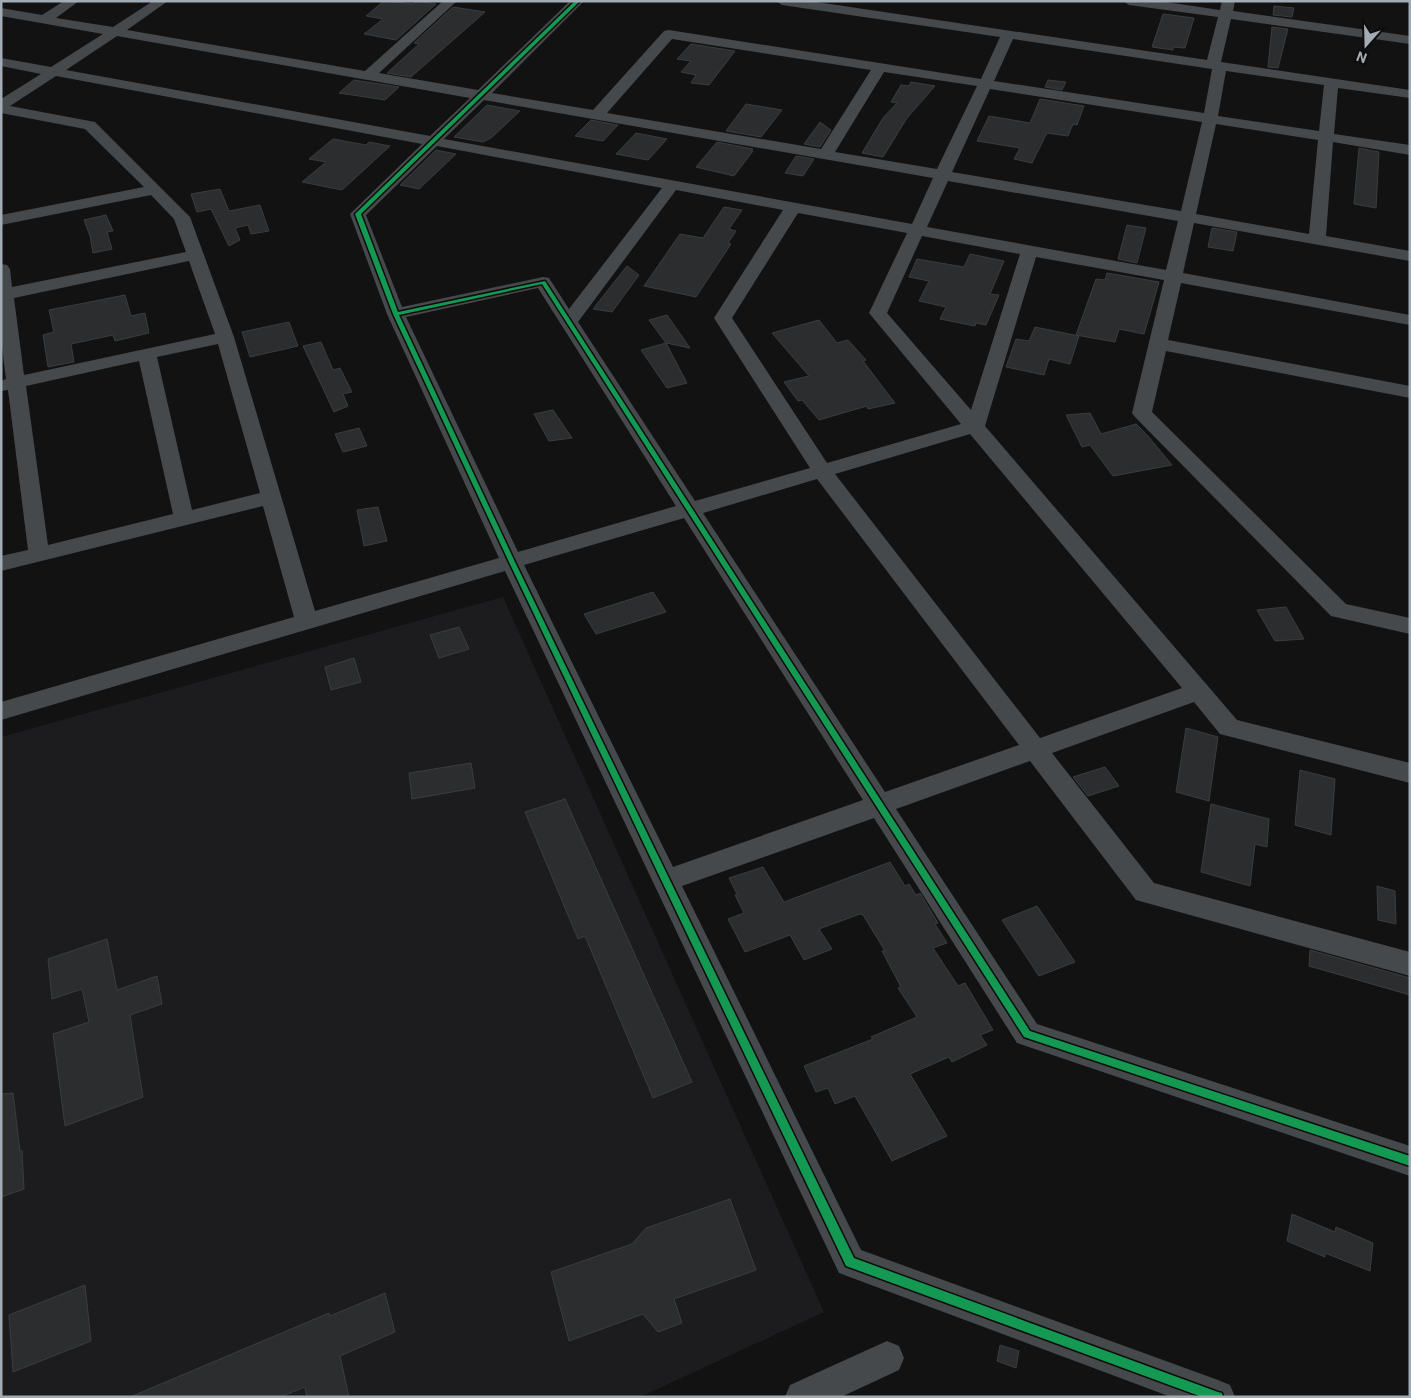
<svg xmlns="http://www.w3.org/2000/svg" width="1411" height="1398" font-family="Roboto,sans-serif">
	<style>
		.built { fill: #1c1c1e }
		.building { fill: #2c2d2e; stroke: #3a3d3e }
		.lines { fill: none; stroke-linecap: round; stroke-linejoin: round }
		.street { fill: #46494b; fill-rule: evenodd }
		.cycleway-casing { stroke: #0d0d0e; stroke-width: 3 }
		.cycleway { fill: #139951; fill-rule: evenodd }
	</style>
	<rect width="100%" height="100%" fill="#121212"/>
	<path class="built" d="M503 597 824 1312 640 1397H1V737Z"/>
	<g class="building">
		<path d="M384 1 413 4 417 1 436 4 396 40 364 34 383 19 366 16Z"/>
		<path d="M1274 6 1294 8 1292 17 1273 15Z"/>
		<path d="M453 7 485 12 411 77 387 73 419 44 414 43Z"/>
		<path d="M1163 14 1194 18 1185 48 1173 47V50L1152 47Z"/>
		<path d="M1272 27 1288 29 1278 68 1268 67Z"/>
		<path d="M691 44 735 51 709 85 691 83 696 75 681 72 691 61 677 59Z"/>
		<path d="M354 80 399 87 385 100 339 93Z"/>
		<path d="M1048 80 1066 82 1062 90 1045 87Z"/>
		<path d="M911 82 935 86 907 118 883 157 862 153 883 118 897 103 891 102 901 85 909 86Z"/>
		<path d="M1040 99 1084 106 1077 125 1073 124 1068 136 1047 133 1032 163 1014 159 1020 148 977 141 989 116 1030 123Z"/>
		<path d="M746 104 782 110 761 137 726 131Z"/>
		<path d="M487 105 520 111 491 138 483 142 454 137Z"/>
		<path d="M591 120 612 124 618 125 603 141 575 136Z"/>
		<path d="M820 122 831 130 820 147 804 144Z"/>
		<path d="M636 133 667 139 648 160 616 154Z"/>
		<path d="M333 139 366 145 369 142 390 146 342 190 302 182 326 162 309 159Z"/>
		<path d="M717 142 753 149 751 151H753L734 176 696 167Z"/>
		<path d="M1359 148 1379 152 1376 208 1354 204Z"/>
		<path d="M436 150 456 154 419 189 400 185Z"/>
		<path d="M796 156 814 159 803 176 785 173Z"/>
		<path d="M220 189 229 211 260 205 269 231 251 234 248 225 235 228 240 240 229 246 211 209 197 212 191 194Z"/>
		<path d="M724 207 742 210 729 229 736 231 728 243 731 244 696 297 644 286 680 234 703 238Z"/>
		<path d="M106 215 113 231 107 232 112 249 93 253 90 236 84 220Z"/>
		<path d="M1127 225 1146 228 1137 263 1118 259Z"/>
		<path d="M1212 228 1237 232 1233 251 1208 247Z"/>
		<path d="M970 254 1004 261 990 294 999 295 986 325 976 323 975 326 940 319 946 307 919 301 929 281 909 277 917 259 964 267Z"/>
		<path d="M627 266 639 275 612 312 593 309Z"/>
		<path d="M1107 273 1159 282 1144 334 1119 329 1115 342 1076 335 1096 279 1105 280Z"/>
		<path d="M125 295 131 316 145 313 149 333 115 341 113 335 71 344 74 362 48 367 43 335 54 332 49 310Z"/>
		<path d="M667 315 690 348 666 343 687 383 667 388 641 350 666 343 649 320Z"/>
		<path d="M819 320 837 343 848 340 866 360 863 361 895 403 868 409 867 406 819 420 802 400 798 401 784 382 809 376 772 333Z"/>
		<path d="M289 322 298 346 250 357 242 332Z"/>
		<path d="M1035 327 1079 336 1070 364 1049 359 1044 375 1006 367 1016 339 1029 341Z"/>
		<path d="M321 342 333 370 340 368 352 392 343 394 348 406 334 412 303 346Z"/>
		<path d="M553 410 572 438 549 441 534 414Z"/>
		<path d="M1090 413 1101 434 1136 424 1148 436 1172 465 1113 476 1090 445 1082 447 1066 415Z"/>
		<path d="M359 428 367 446 343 452 335 434Z"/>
		<path d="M378 507 387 541 364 546 357 510Z"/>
		<path d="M653 592 666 612 596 634 584 614Z"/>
		<path d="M1286 607 1304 639 1275 641 1257 610Z"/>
		<path d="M459 627 469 649 439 658 430 635Z"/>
		<path d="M354 658 361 682 331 690 325 667Z"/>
		<path d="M1186 728 1218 737 1209 801 1176 792Z"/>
		<path d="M471 763 475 788 412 799 409 773Z"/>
		<path d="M1105 767 1119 786 1088 796 1073 777Z"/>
		<path d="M1300 770 1335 779 1331 835 1295 825Z"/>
		<path d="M565 799 692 1082 653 1098 585 936 578 939 525 812Z"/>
		<path d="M1211 804 1269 819 1267 847 1255 844 1250 886 1201 872Z"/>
		<path d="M890 862 905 886 909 884 916 895 920 893 938 923 935 924 947 943 933 948 958 986 965 983 993 1030 980 1035 987 1045 952 1062 949 1057 910 1074 947 1136 892 1161 855 1096 835 1104 828 1088 816 1092 804 1066 873 1039 871 1037 917 1017 898 988 901 987 882 951H885L863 915 860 914 819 929 832 949 804 960 790 935 745 952 728 919 744 913 735 895 737 894 729 878 763 867 784 902Z"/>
		<path d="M1377 886 1395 891 1396 924 1378 920Z"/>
		<path d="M1037 906 1075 962 1039 976 1002 920Z"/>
		<path d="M107 939 117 990 157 976 162 1004 130 1015 143 1097 65 1126 53 1034 89 1022 82 989 52 999 48 959Z"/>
		<path d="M1310 950 1410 978V995L1309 966Z"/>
		<path d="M13 1093 20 1151H22L24 1189 1 1197V1094Z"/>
		<path d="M730 1199 756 1270 674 1299 682 1323 658 1332 643 1314 569 1341 551 1272 632 1244 646 1228Z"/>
		<path d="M1292 1214 1335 1232 1336 1227 1373 1243 1370 1271 1325 1253V1257L1287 1241Z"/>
		<path d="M85 1285 91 1341 13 1372 9 1315Z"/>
		<path d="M385 1293 395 1332 340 1356 349 1397H307L305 1387 280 1397H130L329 1313 330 1316Z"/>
		<path d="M1000 1345 1019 1351 1016 1368 997 1361Z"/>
	</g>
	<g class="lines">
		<g class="street">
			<path d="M64 1H79L56 18 113 27 153 1H168L127 30 365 71 443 1H457L379 73 478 90 570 1H584L492 93 593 110 664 31 669 30 981 79 1000 37 782 5 776 1H810L1207 60 1218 17 1129 5 1123 1H1159L1220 10 1222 1H1235L1233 11 1410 36V44L1231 19 1221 62 1410 90V98L1338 88 1334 134 1410 145V155L1333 142 1326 236 1410 251V261L1194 223 1183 273 1410 315V325L1181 283 1168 340 1410 386V398L1166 351 1152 412 1346 604 1410 618V634L1331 616 1135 417 1132 413 1164 280 1036 257 985 426 1237 720 1410 763V783L1220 734 1194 702 1052 753 1154 883 1410 952V976L1136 900 1030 761 896 809 1037 1024 1410 1146V1176L1017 1043 874 818 682 886 861 1250 1218 1380 1230 1385 1235 1397H1171L839 1273 505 571 1 720V702L294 617 263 506 1 571V556L28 550 8 390 1 391V381L6 379 1 339V264L7 265 10 269 12 287 186 252 174 219 151 195 1 225V215L144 187 85 129 1 113V99L41 74 1 66V58L51 67 103 34 1 16V8L42 15ZM117 36 470 98 430 136 66 70ZM672 39 871 70 821 149 607 113ZM1013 39 1212 69 1204 113 994 81ZM1226 71 1324 85 1319 131 1218 116ZM884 72 977 86 937 169 835 152ZM56 76 422 144 350 214 387 314 499 558 315 611 234 337 190 217 95 122 10 106ZM990 89 1202 122 1181 211 952 172ZM484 100 933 178 912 224 444 139ZM1216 124 1318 140 1309 234 1196 214ZM437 146 662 188 569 309 549 278 543 277 402 307 366 215ZM948 181 1178 221 1166 270 927 227ZM676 190 783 210 714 318 810 468 695 501 578 322ZM798 213 907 233 869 313 961 424 827 463 732 318ZM922 236 1020 254 971 410 887 313ZM189 261 215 334 24 375 14 298ZM538 288 676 506 518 552 406 317ZM218 344 260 493 192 510 157 357ZM139 361 173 514 48 545 26 386ZM970 434 1182 688 1040 738 835 474ZM817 479 1019 745 885 792 703 513ZM684 518 863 800 673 867 524 565Z"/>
			<path d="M887 1341 899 1346 904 1358 899 1370 841 1397H785L790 1385Z"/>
		</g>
		<g class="cycleway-casing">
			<path id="cycleway" d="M575 1H580L361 214 398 312 545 281 1030 1031 1410 1156V1166L1024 1037 542 284 399 315 515 562 854 1258 1218 1392 1222 1393 1223 1397H1202L846 1266 509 562 393 314 355 214Z"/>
		</g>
		<use href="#cycleway" class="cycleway"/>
	</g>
	<rect width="1411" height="1398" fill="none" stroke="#a3abb4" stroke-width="5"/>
	<g transform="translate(1366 45) rotate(200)" stroke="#0d0d0e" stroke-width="4" paint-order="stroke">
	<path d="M0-4L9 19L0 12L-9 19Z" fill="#a3abb4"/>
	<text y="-8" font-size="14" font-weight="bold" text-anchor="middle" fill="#a3abb4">N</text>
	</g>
</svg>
